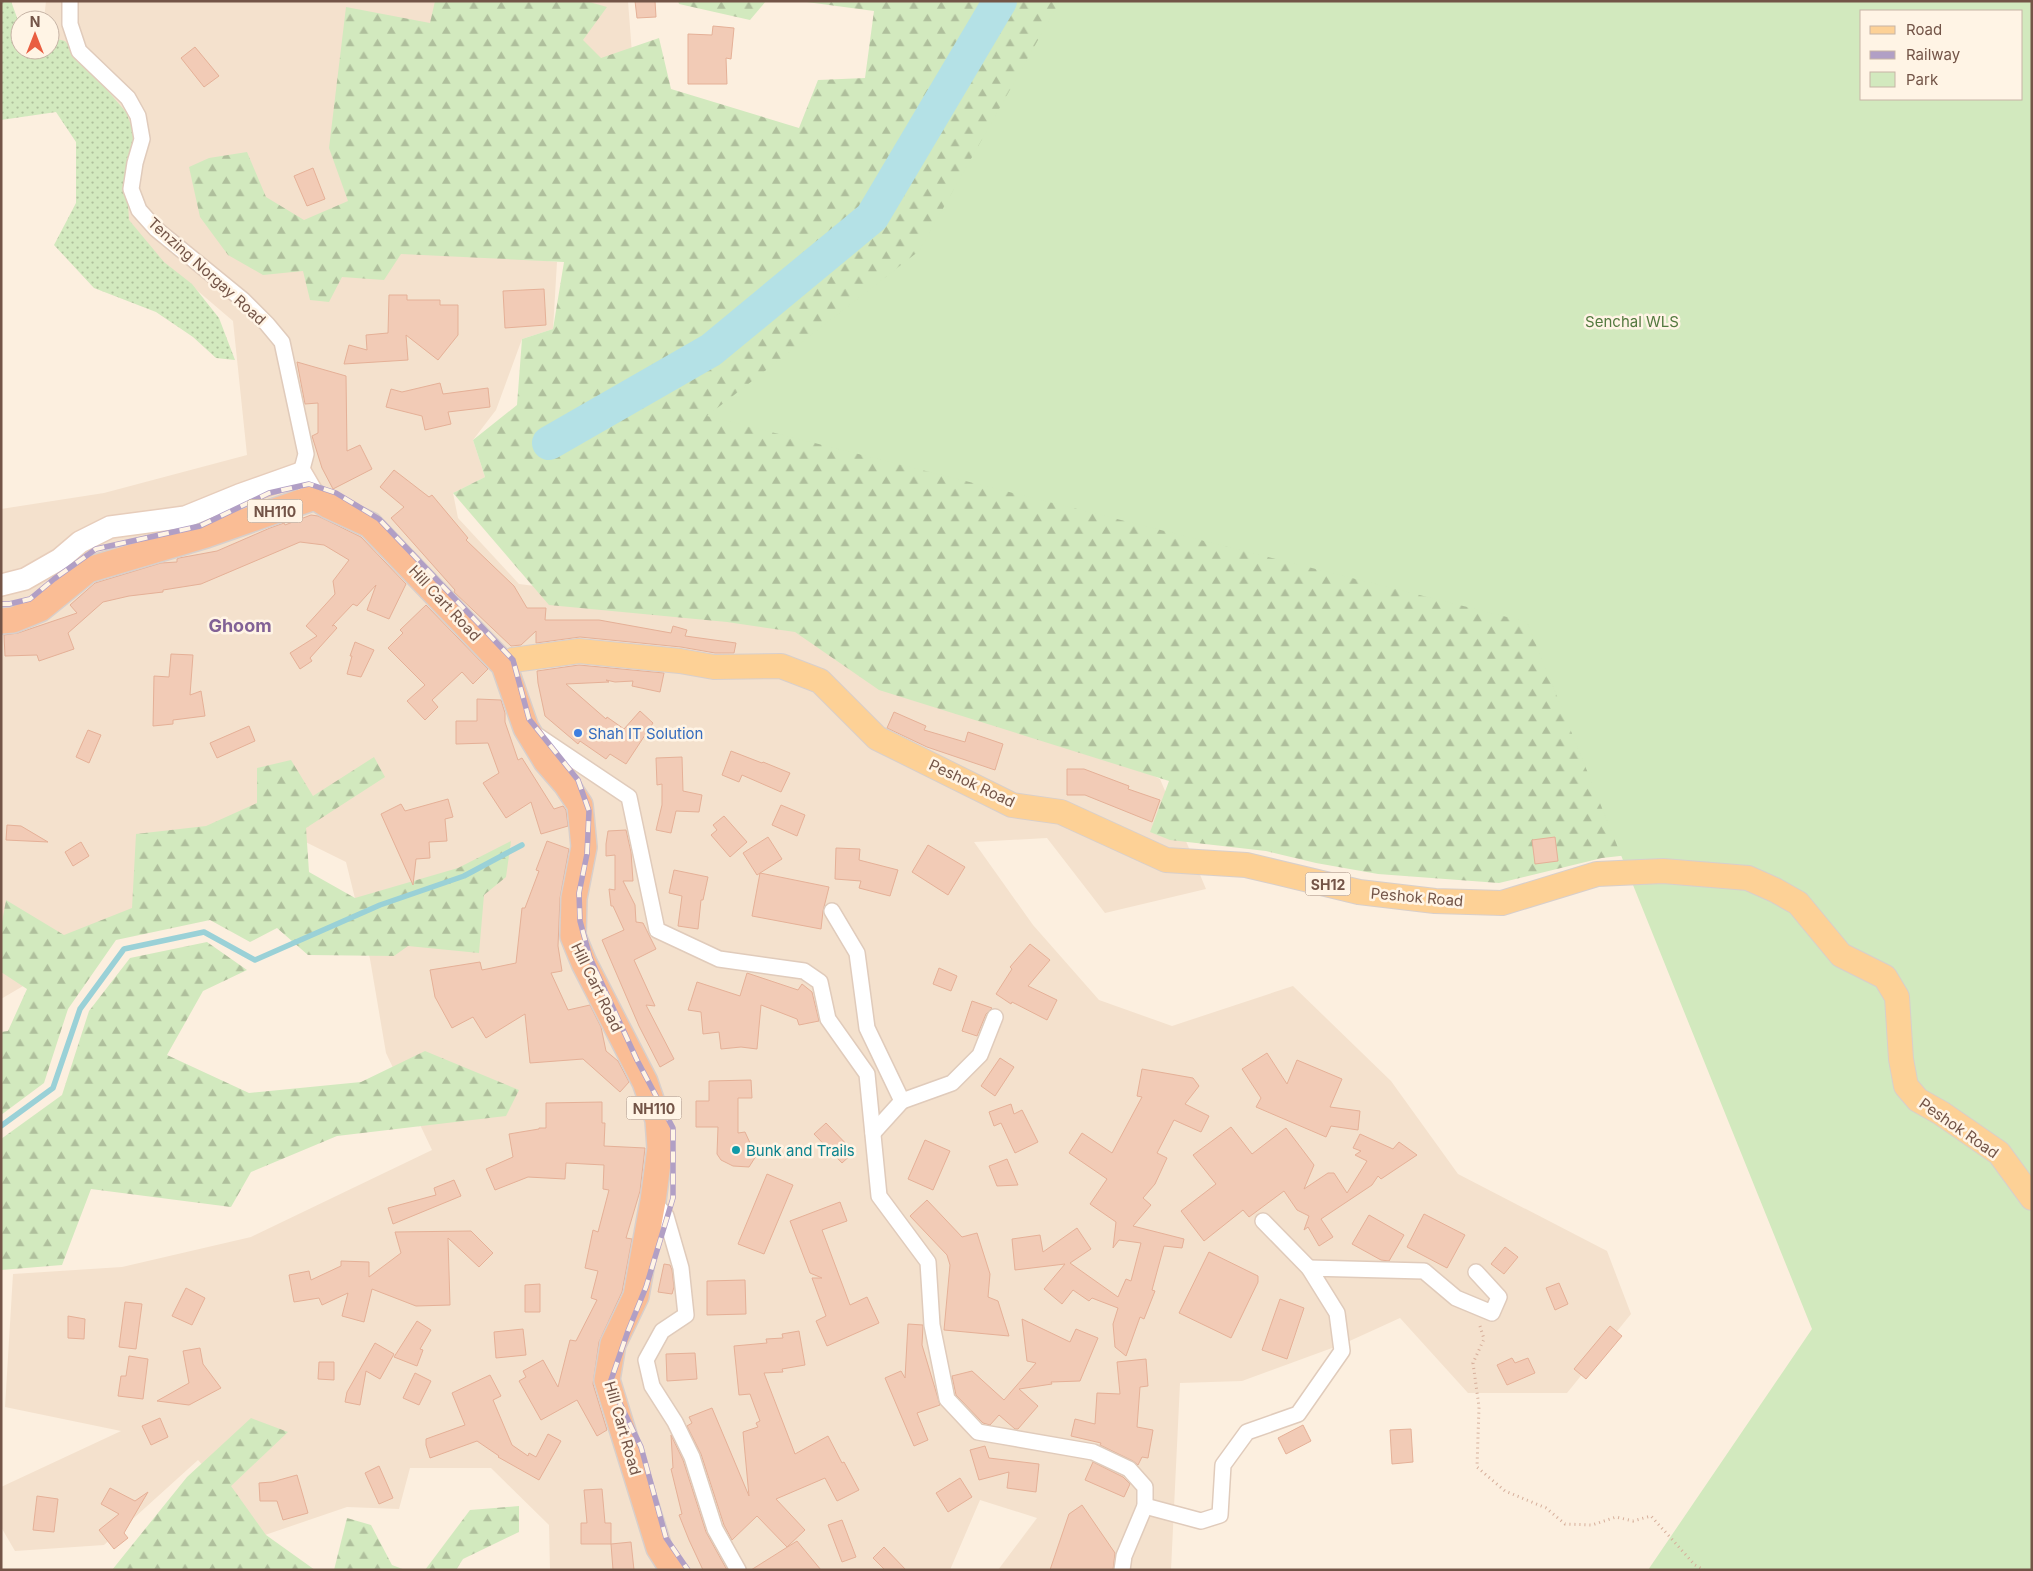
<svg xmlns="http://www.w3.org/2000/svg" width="2033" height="1571" font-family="Inter,sans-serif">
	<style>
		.residential { fill: #f4e1cd }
		.grass { fill: url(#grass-dots) }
		.forest { fill: url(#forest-firs); fill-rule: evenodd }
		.park { fill: #d2e9be; fill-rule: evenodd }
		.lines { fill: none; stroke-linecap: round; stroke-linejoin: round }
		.stream { stroke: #9ad1d7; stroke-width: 5.5 }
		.river { stroke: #b4e1e6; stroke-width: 34 }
		.building { fill: #f2cbb6; stroke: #e5b097 }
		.minor-casing { stroke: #e0cbbb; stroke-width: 18 }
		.secondary-casing { stroke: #e7cdbb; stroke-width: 24 }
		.primary-casing { stroke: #d8cfcb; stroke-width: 26 }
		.trunk-casing { stroke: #d8cfcb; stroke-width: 28 }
		.path { stroke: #d6ae9a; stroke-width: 3; stroke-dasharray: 1 4; stroke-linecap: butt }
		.minor { stroke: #fff; stroke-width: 15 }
		.secondary { stroke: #fff; stroke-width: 21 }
		.primary { stroke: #fdd196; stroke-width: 24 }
		.trunk { stroke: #fabd95; stroke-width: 25 }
		.rail-casing { stroke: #b19fc5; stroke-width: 5.5 }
		.rail { stroke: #fff4e5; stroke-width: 4; stroke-dasharray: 11; stroke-linecap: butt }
		.shop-dot { fill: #3f7fe0; stroke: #fff4e5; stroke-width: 2 }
		.culture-dot { fill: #0f9aa8; stroke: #fff4e5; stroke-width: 2 }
		.labels { text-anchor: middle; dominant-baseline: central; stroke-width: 5; stroke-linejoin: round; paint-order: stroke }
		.shield { fill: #fff4e5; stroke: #9d8476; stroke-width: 1 }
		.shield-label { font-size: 14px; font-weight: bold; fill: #735447 }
		.street-label { font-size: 15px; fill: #735447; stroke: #fff4e5 }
		.park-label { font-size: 15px; fill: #53793f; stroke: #fff4e5 }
		.shop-label { font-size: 15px; fill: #366cbe; stroke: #fff4e5; text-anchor: start }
		.culture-label { font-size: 15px; fill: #0d838f; stroke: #fff4e5; text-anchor: start }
		.quarter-label { font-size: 18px; font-weight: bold; fill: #826296; stroke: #fff4e5 }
	</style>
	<defs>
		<pattern id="grass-dots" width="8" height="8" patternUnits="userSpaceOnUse" patternTransform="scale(1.25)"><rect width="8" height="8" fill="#d2e9be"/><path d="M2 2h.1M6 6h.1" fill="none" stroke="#afbf9c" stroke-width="1.8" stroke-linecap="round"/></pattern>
		<pattern id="forest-firs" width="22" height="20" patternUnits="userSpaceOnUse" patternTransform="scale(1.25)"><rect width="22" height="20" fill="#d2e9be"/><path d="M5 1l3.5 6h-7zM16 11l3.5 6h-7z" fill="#afbf9c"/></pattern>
	</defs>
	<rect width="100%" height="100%" fill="#fcefdf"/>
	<path class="residential" d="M46 1H628L632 54 366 242 557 262 553 329 522 339 496 410 473 440 485 477 453 493 458 518 519 584 605 595 765 587 1005 702 1160 779 1206 889 1105 913 1047 838 974 842 1033 925 1099 1000 1172 1026 1293 986 1391 1081 1458 1174 1607 1251 1631 1314 1567 1393H1468L1400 1318 1343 1344 1242 1381 1180 1383 1171 1570H998L1037 1518 980 1500 950 1570H550L549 1525 491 1468H410L399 1509 347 1507 265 1535 198 1460 104 1545 15 1551 1 1527V1487L121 1431 5 1407 13 1274 122 1267 251 1237 432 1150 386 1053 370 959 346 862 255 817 130 923 1 999V509L104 493 247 455 233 321 138 240 50 50V20H44Z"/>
	<path class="grass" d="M1 1H11L20 26V50H50V37L65 41 126 112 135 135 127 188 129 220 164 262 192 284 219 318 235 360 216 358 193 337 156 312 94 288 54 245 76 203V142L56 112 1 120Z"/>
	<g class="forest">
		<path d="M435 1H586L607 7 583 40 601 58 659 38 671 89 799 128 818 80 865 78 874 11 799 1H990L863 209 701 342 547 438 538 451 553 452 715 355 877 220 1008 1H2032V1173L1647 853 1602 858 1499 883 1378 874 1316 863 1266 851 1170 840 1150 832 1169 781 879 690 795 632 727 622 549 605 453 493 485 477 473 440 517 405 522 339 553 329 564 262 401 254 384 280 342 277 329 302 310 300 303 271 263 275 228 255 200 217 189 167 209 158 247 152 266 197 304 220 348 201 329 148 346 7 430 23ZM1862 11H2022V99H1862Z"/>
		<path d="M678 1H766L750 20 679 4Z"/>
		<path d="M374 757 385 777 306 828 309 872 355 898 458 868 511 841 506 877 484 895 479 953 408 946 394 956 308 955 277 928 250 942 210 920 116 940 68 1009 44 1083 1 1115V1032L8 1031 27 989 1 972V928L6 900 64 935 132 908 136 834 206 826 257 803V768L291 760 313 796Z"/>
		<path d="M207 942 247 970 203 991 167 1055 249 1093 361 1082 425 1051 519 1090 506 1116 337 1136 251 1172 231 1207 91 1189 62 1265 1 1270V1139L62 1095 89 1011 130 958Z"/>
		<path d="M251 1418 288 1432 231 1486 266 1535 315 1570H112L187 1477Z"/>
		<path d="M519 1506V1532L463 1559 456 1570H425L470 1510Z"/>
		<path d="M347 1518 371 1525 392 1565 405 1570H334Z"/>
	</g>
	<path class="park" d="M1060 1H2032V1570H1648L1812 1329 1527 622 707 416 919 251ZM1862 11H2022V99H1862Z"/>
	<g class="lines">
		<path class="stream" d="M1 1126 53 1088 80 1009 124 949 204 932 255 960 380 905 464 876 522 845"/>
		<path class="river" d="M549 443 711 350 872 217 1000 1"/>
	</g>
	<g class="building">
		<path d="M635 1H655L656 17 637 18Z"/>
		<path d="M713 26 734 28 731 59 726 58 727 84H688V34L712 35Z"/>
		<path d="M195 47 219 76 204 87 181 58Z"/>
		<path d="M313 168 325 199 307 206 294 176Z"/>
		<path d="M544 289 546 325 505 328 503 291Z"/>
		<path d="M389 295H407V300H440V305H458V335L438 360 406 335 408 360 344 364 349 345 367 350 366 335 388 333Z"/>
		<path d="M297 362 346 376 347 451 360 445 372 469 333 489 322 468 312 436 318 433V403L305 404Z"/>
		<path d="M440 383 443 394 488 388 490 407 448 412 451 424 425 430 422 416 386 407 391 389 402 392Z"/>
		<path d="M394 470 429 497 432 495 468 538 466 540 514 586 527 608H546L545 620H599L671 633 673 626 687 630 685 636 736 643 734 653H715L681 647 580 637 536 643V631L521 645 511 646 454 592 455 590 391 518 404 507 380 487Z"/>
		<path d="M311 515 318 516 361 537 406 584 389 619 367 610 376 585 357 606 353 604 332 626 334 625 337 628 310 658 312 661 300 669 290 653 317 636 306 626 335 594 333 581 349 560 324 545 300 542 201 584 163 590V592L129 596 103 602 68 633 74 649 39 661 37 655 5 656 4 635 18 633 77 613 70 605 95 583 161 563 177 562V559L179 558 217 551 270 528 284 523 285 525Z"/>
		<path d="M426 605 488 669 473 684 462 672 432 700 438 707 425 720 407 701 425 685 388 648 403 633 400 630Z"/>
		<path d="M355 642 374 650 361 677 347 674 352 656H350Z"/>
		<path d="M171 654 193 655 190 695 201 691 205 716 173 720V724L153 726 154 676 169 677Z"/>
		<path d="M579 665 664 673 660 692 632 686 633 681 615 682 606 680 609 682 566 684 606 719 607 717 624 729 640 711 653 723 626 764 610 754 606 759 580 741 578 744 545 716 538 683 537 671Z"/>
		<path d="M477 699 501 700 505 713V722L518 760 522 758 554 809 563 806 566 810 568 826 541 834 531 802 506 818 483 783 499 773 488 743 456 744V721H477Z"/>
		<path d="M894 712 926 726 924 730 965 742 968 732 1003 744 995 770 927 747 887 728Z"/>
		<path d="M249 726 255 741 217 758 210 743Z"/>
		<path d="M88 730 101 735 89 763 76 757Z"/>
		<path d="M731 751 762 763 763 762 790 773 781 792 742 775 739 782 722 775Z"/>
		<path d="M682 757 683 791 702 795 699 812 676 811 671 833 656 830 662 805V784L657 785 656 758Z"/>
		<path d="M1067 769H1084L1129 786 1128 789 1160 800 1152 822 1085 795H1067Z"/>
		<path d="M448 799 453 817 445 819 447 841 429 842 430 858 416 859 413 885 381 814 401 804 405 811Z"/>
		<path d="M781 805 805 815 797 836 772 825Z"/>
		<path d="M724 816 747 842 730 857 711 835 717 830 713 825Z"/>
		<path d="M7 825 21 826 48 842 6 840Z"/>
		<path d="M626 830 631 852 633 881H623L635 905 636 922 643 923 656 949 634 960 655 1006 646 1005 674 1059 660 1067 639 1026 602 940 624 930 613 906H611L609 889 615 890V855L606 856V844L608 831Z"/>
		<path d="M768 837 782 859 757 875 743 853Z"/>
		<path d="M1555 837 1558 861 1535 864 1532 840Z"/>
		<path d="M547 841 569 849 560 898 558 946 562 971 551 973 568 1010 590 1005 601 1027 606 1051 618 1061 629 1082 620 1092 583 1059 530 1063 525 1014 486 1038 473 1017 452 1028 435 997 430 970 480 962 482 970 516 963 522 908H525L539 871 536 870Z"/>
		<path d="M81 842 89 856 73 866 65 852Z"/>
		<path d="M928 845 965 867 948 895 912 872Z"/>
		<path d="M836 848 860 849 859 860 898 870 890 896 859 888 861 881 835 879Z"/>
		<path d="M674 870 708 877 703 900H701L698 929 678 926 682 896 669 893Z"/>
		<path d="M760 873 829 887 823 911 821 929 752 916Z"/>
		<path d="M1030 944 1050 960 1028 986 1057 1000 1047 1020 1012 1002 1011 1004 996 994 1012 969 1010 967Z"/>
		<path d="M939 968 957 976 951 991 933 984Z"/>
		<path d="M747 973 798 990 802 984 812 992 819 1021 799 1025 797 1019 761 1005 757 1049 741 1047 721 1049 719 1032 703 1034 701 1012 688 1010 697 982 740 996Z"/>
		<path d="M972 1001 992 1008 986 1014 977 1036 962 1031Z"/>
		<path d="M1267 1053 1287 1084 1297 1060 1342 1079 1330 1107 1360 1111 1358 1130 1331 1126 1326 1137 1256 1107 1261 1098 1242 1069Z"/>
		<path d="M1000 1058 1014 1067 995 1096 981 1086Z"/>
		<path d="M1142 1069 1193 1078 1199 1086 1185 1104 1209 1116 1201 1132 1174 1120 1157 1153 1167 1158 1155 1184 1143 1198 1151 1205 1133 1226 1184 1239 1182 1248 1164 1246 1152 1290 1155 1291 1144 1319 1140 1317 1126 1356 1115 1347 1113 1324 1118 1308 1092 1298 1089 1301 1073 1290 1062 1304 1044 1289 1065 1264 1015 1270 1012 1239 1040 1235 1043 1252 1077 1228 1091 1249 1070 1263 1118 1297 1126 1279 1131 1281 1141 1243 1119 1240 1113 1248 1116 1222 1090 1204 1107 1179 1069 1153 1082 1133 1112 1153 1142 1097 1137 1096Z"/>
		<path d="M751 1080 752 1098H738V1133L745 1132 756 1156 749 1167 733 1166 721 1160 717 1154 718 1127H696V1101H709V1081Z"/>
		<path d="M602 1102V1123H605L604 1146 645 1148 640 1191 626 1238 632 1239 622 1292 599 1342 593 1384 607 1430 597 1436 577 1400 541 1420 519 1381 526 1377 523 1371 543 1360 558 1387 570 1340 576 1341 597 1300 591 1298 598 1271 585 1268 593 1230 598 1232 609 1190 603 1189 604 1165 566 1163 565 1179 528 1177 495 1190 486 1169 513 1157 509 1134 539 1129V1128H546V1103Z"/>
		<path d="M1011 1104 1014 1114 1022 1110 1038 1142 1015 1153 1001 1123 994 1126 989 1112Z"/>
		<path d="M826 1123 854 1152 842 1163 814 1134Z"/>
		<path d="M1231 1127 1252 1154 1286 1128 1314 1165 1304 1189 1328 1173H1334L1347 1193 1367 1161 1355 1155 1361 1151 1353 1148 1360 1134 1393 1149 1399 1142 1417 1155 1381 1179 1378 1176 1372 1185 1321 1219 1333 1237 1319 1246 1308 1227 1304 1230 1309 1216 1297 1210 1284 1191 1249 1217 1243 1210 1204 1241 1181 1211 1216 1184 1193 1155Z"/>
		<path d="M925 1140 950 1151 933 1190 908 1179Z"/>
		<path d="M1007 1159 1018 1185 997 1186 989 1166Z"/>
		<path d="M767 1174 793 1185 764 1254 738 1244Z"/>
		<path d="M454 1180 461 1196 393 1224 388 1208 436 1195 434 1188Z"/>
		<path d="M927 1200 962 1237 977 1233 990 1274 988 1297 998 1301 1009 1336 944 1330 950 1265 947 1255 910 1216Z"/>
		<path d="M840 1202 847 1221 822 1230 850 1305 867 1297 879 1323 827 1346 816 1321 826 1316 812 1278H822L810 1273 790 1221Z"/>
		<path d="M1424 1214 1465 1235 1447 1268 1407 1247Z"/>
		<path d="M1369 1215 1404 1235 1389 1261 1381 1260 1352 1244Z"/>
		<path d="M471 1231 493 1253 479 1267 448 1238 450 1305 416 1306 372 1289 364 1322 342 1316 348 1293 322 1305 319 1298 294 1302 289 1275 309 1271 311 1280 341 1266V1261L369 1262V1277L401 1253 395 1232Z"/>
		<path d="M1505 1247 1518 1257 1504 1274 1491 1264Z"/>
		<path d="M1209 1252 1258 1276V1282L1231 1338 1179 1313Z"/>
		<path d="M664 1264 670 1265 672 1270 674 1287 672 1294 658 1292Z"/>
		<path d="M745 1280 746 1314 707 1315V1281Z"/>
		<path d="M1559 1283 1568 1304 1555 1310 1546 1288Z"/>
		<path d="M540 1284V1312H525V1285Z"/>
		<path d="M186 1288 205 1298 192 1325 172 1316Z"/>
		<path d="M1280 1299 1304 1308 1287 1359 1262 1350Z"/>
		<path d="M125 1302 142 1304 136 1349 119 1347Z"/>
		<path d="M68 1316 85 1319 84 1339 68 1338Z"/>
		<path d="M1022 1319 1070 1342 1076 1329 1098 1338 1080 1381 1051 1382 1052 1384 1019 1389 1038 1406 1018 1429H1015L999 1415 990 1425 983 1423 956 1395 952 1376 972 1371 1004 1400 1036 1363 1027 1361Z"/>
		<path d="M417 1321 431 1330 420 1349 423 1350 417 1366 394 1357Z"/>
		<path d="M908 1324 923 1325 922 1345 940 1405 917 1413 928 1440 914 1446 885 1378 901 1371 905 1378Z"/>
		<path d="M1610 1326 1622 1336 1586 1379 1574 1369Z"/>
		<path d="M523 1329 526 1355 496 1358 494 1332Z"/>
		<path d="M799 1331 805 1365 782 1369 783 1372 764 1373 795 1454 828 1436 842 1463 844 1462 859 1490 837 1501 825 1478 776 1499 805 1530 787 1547 757 1516 732 1540 724 1525 701 1454 687 1426 692 1423 689 1417 712 1408 749 1496 743 1432 758 1427 756 1423 760 1421 750 1394 739 1395 734 1346 767 1343 766 1339 783 1338 782 1334Z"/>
		<path d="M375 1343 394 1354 380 1379 366 1371 360 1405 345 1402 347 1392Z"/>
		<path d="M200 1348 203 1364 221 1388 189 1405 157 1401 189 1383 183 1351Z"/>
		<path d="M695 1353 697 1379 667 1381 666 1354Z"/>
		<path d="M129 1356 148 1359 143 1399 118 1396 121 1376H126Z"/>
		<path d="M1512 1358 1515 1363 1528 1358 1535 1373 1507 1385 1497 1365Z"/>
		<path d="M1146 1359 1148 1386 1140 1387 1137 1427 1153 1430 1148 1458 1142 1457 1138 1465 1133 1461 1100 1445 1101 1443 1071 1436 1075 1419 1095 1424 1097 1393 1120 1394 1117 1362Z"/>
		<path d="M319 1362H334V1380L318 1379Z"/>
		<path d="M415 1373 431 1381 419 1405 403 1398Z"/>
		<path d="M490 1375 501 1396 493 1400 512 1445 528 1456 529 1453 536 1457 548 1434 561 1441 539 1480 498 1457 499 1456 477 1441 430 1458 426 1445V1439L465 1425 452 1393Z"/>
		<path d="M160 1418 168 1437 151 1445 142 1426Z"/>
		<path d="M1303 1425 1311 1441 1286 1454 1278 1438Z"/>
		<path d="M1411 1429 1413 1462 1392 1464 1390 1430Z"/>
		<path d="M671 1435 683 1460 706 1532 727 1570H703L689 1540 679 1515 682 1514 671 1469 673 1468Z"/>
		<path d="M985 1446 989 1458 1039 1464 1036 1492 1007 1488 1009 1472 979 1480 970 1450Z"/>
		<path d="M1093 1462 1123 1477 1130 1484 1124 1497 1085 1480Z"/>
		<path d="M379 1466 393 1498 379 1504 365 1473Z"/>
		<path d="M297 1475 308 1513 283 1520 277 1501H260L259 1483 272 1482Z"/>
		<path d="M960 1478 972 1497 948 1512 936 1493Z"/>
		<path d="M110 1488 135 1501 148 1492 124 1533 128 1538 114 1549 99 1530 119 1514 101 1504Z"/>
		<path d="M602 1489 605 1523H611V1544H581V1523H587L584 1490Z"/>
		<path d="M37 1496 58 1499 54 1532 33 1530Z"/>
		<path d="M1082 1505 1115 1553 1113 1570H1050L1069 1514Z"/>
		<path d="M842 1520 856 1557 842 1562 828 1525Z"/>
		<path d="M797 1541 821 1570H751Z"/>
		<path d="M631 1542 634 1570H613L611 1544Z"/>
		<path d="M884 1547 906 1570H885L873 1558Z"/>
	</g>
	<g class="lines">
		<g class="minor-casing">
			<g id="minor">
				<path d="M70 1V24L79 51 128 98 138 116 142 139 135 163 131 189 139 210 156 229 243 300 267 324 282 342 306 454 301 473"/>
				<path d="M538 736 629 797 657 930 719 959 804 971 820 982 828 1019 867 1074 879 1196 928 1262 932 1325 947 1399 978 1432 1093 1452 1129 1469 1145 1487V1506L1124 1556 1122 1570"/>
				<path d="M832 911 857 953 867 1028 902 1101 873 1133"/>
				<path d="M902 1101 952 1083 980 1055 995 1017"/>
				<path d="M653 1201 666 1216 681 1268 686 1315 662 1331 646 1360 652 1386 675 1422 692 1457 715 1529 738 1570"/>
				<path d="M1263 1221 1309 1268"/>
				<path d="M1145 1506 1201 1521 1220 1515 1223 1465 1247 1432 1298 1414 1342 1351 1337 1313 1309 1268 1424 1271 1456 1298 1492 1313 1499 1297 1476 1272"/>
			</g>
		</g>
		<g class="secondary-casing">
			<path id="secondary" d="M1 585 25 579 60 559 80 542 110 527 185 517 239 495 301 473 315 497"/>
		</g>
		<g class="primary-casing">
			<path id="primary" d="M504 665 513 660 579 651 680 661 714 667 781 666 820 681 877 738 1012 805 1061 812 1166 860 1246 865 1359 892 1435 901 1502 903 1597 874 1663 871 1748 878 1775 890 1798 903 1841 955 1885 977 1897 997 1901 1059 1906 1086 1918 1100 1941 1113 1999 1153 2032 1198"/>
		</g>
		<g class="trunk-casing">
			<path id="trunk" d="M1 621 13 620 40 609 88 570 206 535 315 497 329 506 370 525 504 665 526 728 546 761 566 784 580 805 584 847 574 898 573 936 584 963 645 1082 658 1120 660 1148 653 1201 636 1296 613 1344 607 1380 659 1548 673 1570"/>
		</g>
		<path class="path" d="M1480 1326 1484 1339 1473 1363 1479 1407 1477 1467 1505 1491 1546 1508 1565 1524 1592 1525 1616 1517 1633 1521 1651 1516 1695 1565 1704 1570"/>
		<use href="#minor" class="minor"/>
		<use href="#secondary" class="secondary"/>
		<use href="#primary" class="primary"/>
		<use href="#trunk" class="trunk"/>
		<g class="rail-casing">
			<path id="rail" d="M1 604H9L30 599 54 579 96 549 200 526 269 493 309 484 336 493 379 519 513 660 529 719 578 780 589 811 587 854 579 893 580 921 590 958 637 1060 673 1128V1198L646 1287 628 1331 610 1383 641 1447 666 1538 688 1570"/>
		</g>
		<use href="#rail" class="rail"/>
	</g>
	<circle class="shop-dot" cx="578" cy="733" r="5"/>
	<circle class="culture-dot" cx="736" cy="1150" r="5"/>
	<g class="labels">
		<g class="shield">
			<rect x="247.5" y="499.5" width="55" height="23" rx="4"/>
			<rect x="1305.5" y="872.5" width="45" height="23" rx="4"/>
			<rect x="626.5" y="1096.5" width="55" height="23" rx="4"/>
		</g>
		<g class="shield-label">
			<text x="275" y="511">NH110</text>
			<text x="1328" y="884">SH12</text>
			<text x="654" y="1108">NH110</text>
		</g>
		<g class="street-label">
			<text transform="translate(207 271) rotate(42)">Tenzing Norgay Road</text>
			<text transform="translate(445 603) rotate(47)">Hill Cart Road</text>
			<text transform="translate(972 783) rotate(25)">Peshok Road</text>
			<text transform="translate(1417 897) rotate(5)">Peshok Road</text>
			<text transform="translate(597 987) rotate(64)">Hill Cart Road</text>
			<text transform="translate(1959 1128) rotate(35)">Peshok Road</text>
			<text transform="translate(623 1428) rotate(74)">Hill Cart Road</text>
		</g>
		<g class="park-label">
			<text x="1632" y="321">Senchal WLS</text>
		</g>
		<g class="shop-label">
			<text x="588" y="733">Shah IT Solution</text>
		</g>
		<g class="culture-label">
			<text x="746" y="1150">Bunk and Trails</text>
		</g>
		<g class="quarter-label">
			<text x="240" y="625">Ghoom</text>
		</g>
	</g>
	<rect width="2033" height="1571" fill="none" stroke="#735447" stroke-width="5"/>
	<rect x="1860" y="10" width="162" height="90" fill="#fff4e5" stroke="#c7b4a6"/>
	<rect x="1870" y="26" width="25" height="8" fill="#fdd196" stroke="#c7b4a6"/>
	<text x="1906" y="35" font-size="15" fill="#735447">Road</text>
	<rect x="1870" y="51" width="25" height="8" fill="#b19fc5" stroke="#c7b4a6"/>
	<text x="1906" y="60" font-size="15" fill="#735447">Railway</text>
	<rect x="1870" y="72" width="25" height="15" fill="#d2e9be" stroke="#c7b4a6"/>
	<text x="1906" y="85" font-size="15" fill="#735447">Park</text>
	<g transform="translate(35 35)"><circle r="24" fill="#fff4e5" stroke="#c7b4a6"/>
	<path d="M0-4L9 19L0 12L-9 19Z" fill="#e95e41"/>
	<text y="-8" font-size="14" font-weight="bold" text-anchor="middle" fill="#735447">N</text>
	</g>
</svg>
